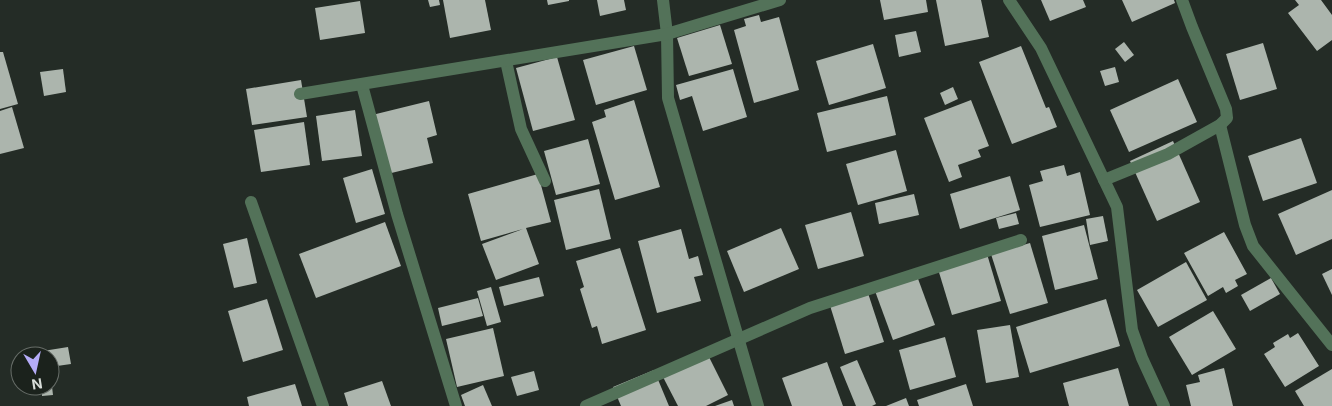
<svg xmlns="http://www.w3.org/2000/svg" width="1332" height="406" font-family="Inter,sans-serif">
	<style>
		.building { fill: #acb5ad }
		.lines { fill: none; stroke-linecap: round; stroke-linejoin: round }
		.minor { stroke: #537259; stroke-width: 12 }
	</style>
	<rect width="100%" height="100%" fill="#242c26"/>
	<g class="building">
		<path d="M428 0H439L440 5 430 7Z"/>
		<path d="M443 0H485L491 30 450 38Z"/>
		<path d="M547 0H569V1L548 5Z"/>
		<path d="M597 0H624L626 10 600 16Z"/>
		<path d="M880 0H926L928 12 884 20Z"/>
		<path d="M936 0H981L989 37 945 46Z"/>
		<path d="M1041 0H1083L1086 7 1050 21Z"/>
		<path d="M1122 0H1174L1175 3 1132 22Z"/>
		<path d="M1295 0H1321L1332 15V40L1317 51 1288 13 1299 5Z"/>
		<path d="M360 1 365 33 320 40 315 8Z"/>
		<path d="M759 15 761 22 779 17 799 90 754 103 734 30 746 26 744 19Z"/>
		<path d="M720 25 732 64 689 76 677 38Z"/>
		<path d="M916 31 921 52 899 57 895 35Z"/>
		<path d="M1124 42 1134 55 1125 62 1115 49Z"/>
		<path d="M1263 43 1277 89 1240 100 1226 54Z"/>
		<path d="M873 44 886 88 829 105 816 61Z"/>
		<path d="M634 46 647 90 596 105 583 60Z"/>
		<path d="M1021 46 1046 108 1049 107 1057 127 1012 144 979 62Z"/>
		<path d="M0 52H3L18 104 0 109Z"/>
		<path d="M557 57 575 120 533 131 516 68Z"/>
		<path d="M1115 67 1119 82 1105 86 1100 71Z"/>
		<path d="M63 69 66 92 44 96 40 72Z"/>
		<path d="M733 69 747 117 703 131 692 96 680 100 676 85Z"/>
		<path d="M1178 79 1197 122 1129 152 1110 110Z"/>
		<path d="M301 80 307 117 252 125 246 89Z"/>
		<path d="M953 87 958 99 945 105 940 93Z"/>
		<path d="M887 96 896 135 827 152 817 113Z"/>
		<path d="M634 100 660 187 615 200 592 122 606 117 604 110Z"/>
		<path d="M971 100 989 146 978 150 981 157 958 165 962 177 949 182 924 118Z"/>
		<path d="M429 101 437 135 427 138 433 163 383 175 368 116Z"/>
		<path d="M12 107 24 148 0 154V111Z"/>
		<path d="M355 110 362 156 322 161 316 116Z"/>
		<path d="M304 122 310 165 261 172 254 130Z"/>
		<path d="M1301 138 1317 183 1263 201 1248 156Z"/>
		<path d="M588 139 600 184 556 195 544 151Z"/>
		<path d="M1173 141 1200 202 1157 221 1130 161Z"/>
		<path d="M896 150 907 191 858 205 846 164Z"/>
		<path d="M1064 165 1067 176 1080 172 1090 215 1040 227 1029 185 1043 181 1040 171Z"/>
		<path d="M372 169 385 214 356 223 343 178Z"/>
		<path d="M538 174 551 222 526 228 539 264 496 280 482 244 523 229 481 241 468 194Z"/>
		<path d="M1010 176 1020 210 960 229 950 194Z"/>
		<path d="M599 189 611 239 566 250 554 200Z"/>
		<path d="M1332 190V239L1296 255 1278 214Z"/>
		<path d="M914 194 919 215 879 224 875 203Z"/>
		<path d="M851 212 864 256 818 269 805 225Z"/>
		<path d="M1016 213 1019 224 999 229 996 218Z"/>
		<path d="M1103 216 1108 241 1090 245 1086 219Z"/>
		<path d="M385 222 401 266 316 298 299 254Z"/>
		<path d="M1084 225 1098 279 1055 290 1042 236Z"/>
		<path d="M781 228 799 269 744 292 727 251Z"/>
		<path d="M681 229 689 259 698 256 703 275 694 277 701 301 657 313 638 241Z"/>
		<path d="M1224 232 1247 274 1235 280 1238 286 1226 293 1223 287 1208 296 1184 253Z"/>
		<path d="M247 238 257 283 234 288 223 244Z"/>
		<path d="M1030 243 1048 303 1010 314 991 254Z"/>
		<path d="M620 248 646 330 602 344 597 326 592 328 580 289 584 287 576 261Z"/>
		<path d="M987 254 1001 301 952 315 938 269Z"/>
		<path d="M1186 262 1207 300 1158 327 1137 290Z"/>
		<path d="M1332 269V295L1322 274Z"/>
		<path d="M917 276 935 325 893 340 875 291Z"/>
		<path d="M539 277 544 296 504 306 499 287Z"/>
		<path d="M1271 278 1280 294 1250 311 1241 295Z"/>
		<path d="M491 287 501 322 487 326 477 291Z"/>
		<path d="M866 287 884 342 845 354 828 299Z"/>
		<path d="M478 298 483 316 442 326 438 308Z"/>
		<path d="M267 299 283 350 243 362 228 311Z"/>
		<path d="M1106 299 1120 346 1030 373 1016 327Z"/>
		<path d="M1213 311 1236 349 1192 375 1169 337Z"/>
		<path d="M1010 325 1019 377 986 383 977 330Z"/>
		<path d="M493 328 504 376 457 387 446 339Z"/>
		<path d="M1298 333 1319 366 1285 387 1264 354 1275 347 1273 343 1288 334 1290 338Z"/>
		<path d="M945 337 956 377 910 390 899 350Z"/>
		<path d="M68 347 71 364 50 367V356H44L43 351Z"/>
		<path d="M708 355 728 395 706 406H678L663 377Z"/>
		<path d="M857 360 876 404 872 406H856L840 367Z"/>
		<path d="M827 362 843 406H792L782 378Z"/>
		<path d="M1118 368 1129 406H1069L1063 383Z"/>
		<path d="M1224 368 1233 406H1191L1186 385 1200 382 1198 375Z"/>
		<path d="M1332 369V406H1304L1295 391Z"/>
		<path d="M654 370 669 406H621L613 387Z"/>
		<path d="M534 371 539 390 517 396 511 377Z"/>
		<path d="M50 378H51L53 395 42 396V386H50Z"/>
		<path d="M382 381 391 406H348L344 393Z"/>
		<path d="M295 384 302 406H249L247 397Z"/>
		<path d="M966 384 973 406H919L917 400Z"/>
		<path d="M483 385 492 406H465L461 395Z"/>
		<path d="M906 398 909 406H886Z"/>
		<path d="M732 400 734 406H715Z"/>
	</g>
	<g class="lines">
		<g class="minor">
			<path d="M663 0 667 34 668 98 758 406"/>
			<path d="M1009 0 1041 48 1117 207 1132 330 1142 358 1164 406"/>
			<path d="M506 61 521 129 545 181"/>
			<path d="M362 85 397 214 456 406"/>
			<path d="M300 94 667 34 780 0"/>
			<path d="M1220 125 1245 225 1253 246 1332 345"/>
			<path d="M1104 180 1168 154 1220 125 1227 118 1226 109 1192 27 1182 0"/>
			<path d="M251 202 323 406"/>
			<path d="M586 406 810 308 1021 240"/>
		</g>
	</g>
	<g transform="translate(35 371) rotate(171)"><circle r="24" fill="#1b221c" stroke="#676d68"/>
	<path d="M0-4L9 19L0 12L-9 19Z" fill="#b5acf8"/>
	<text y="-8" font-size="14" font-weight="bold" text-anchor="middle" fill="#d8ddd9">N</text>
	</g>
</svg>
